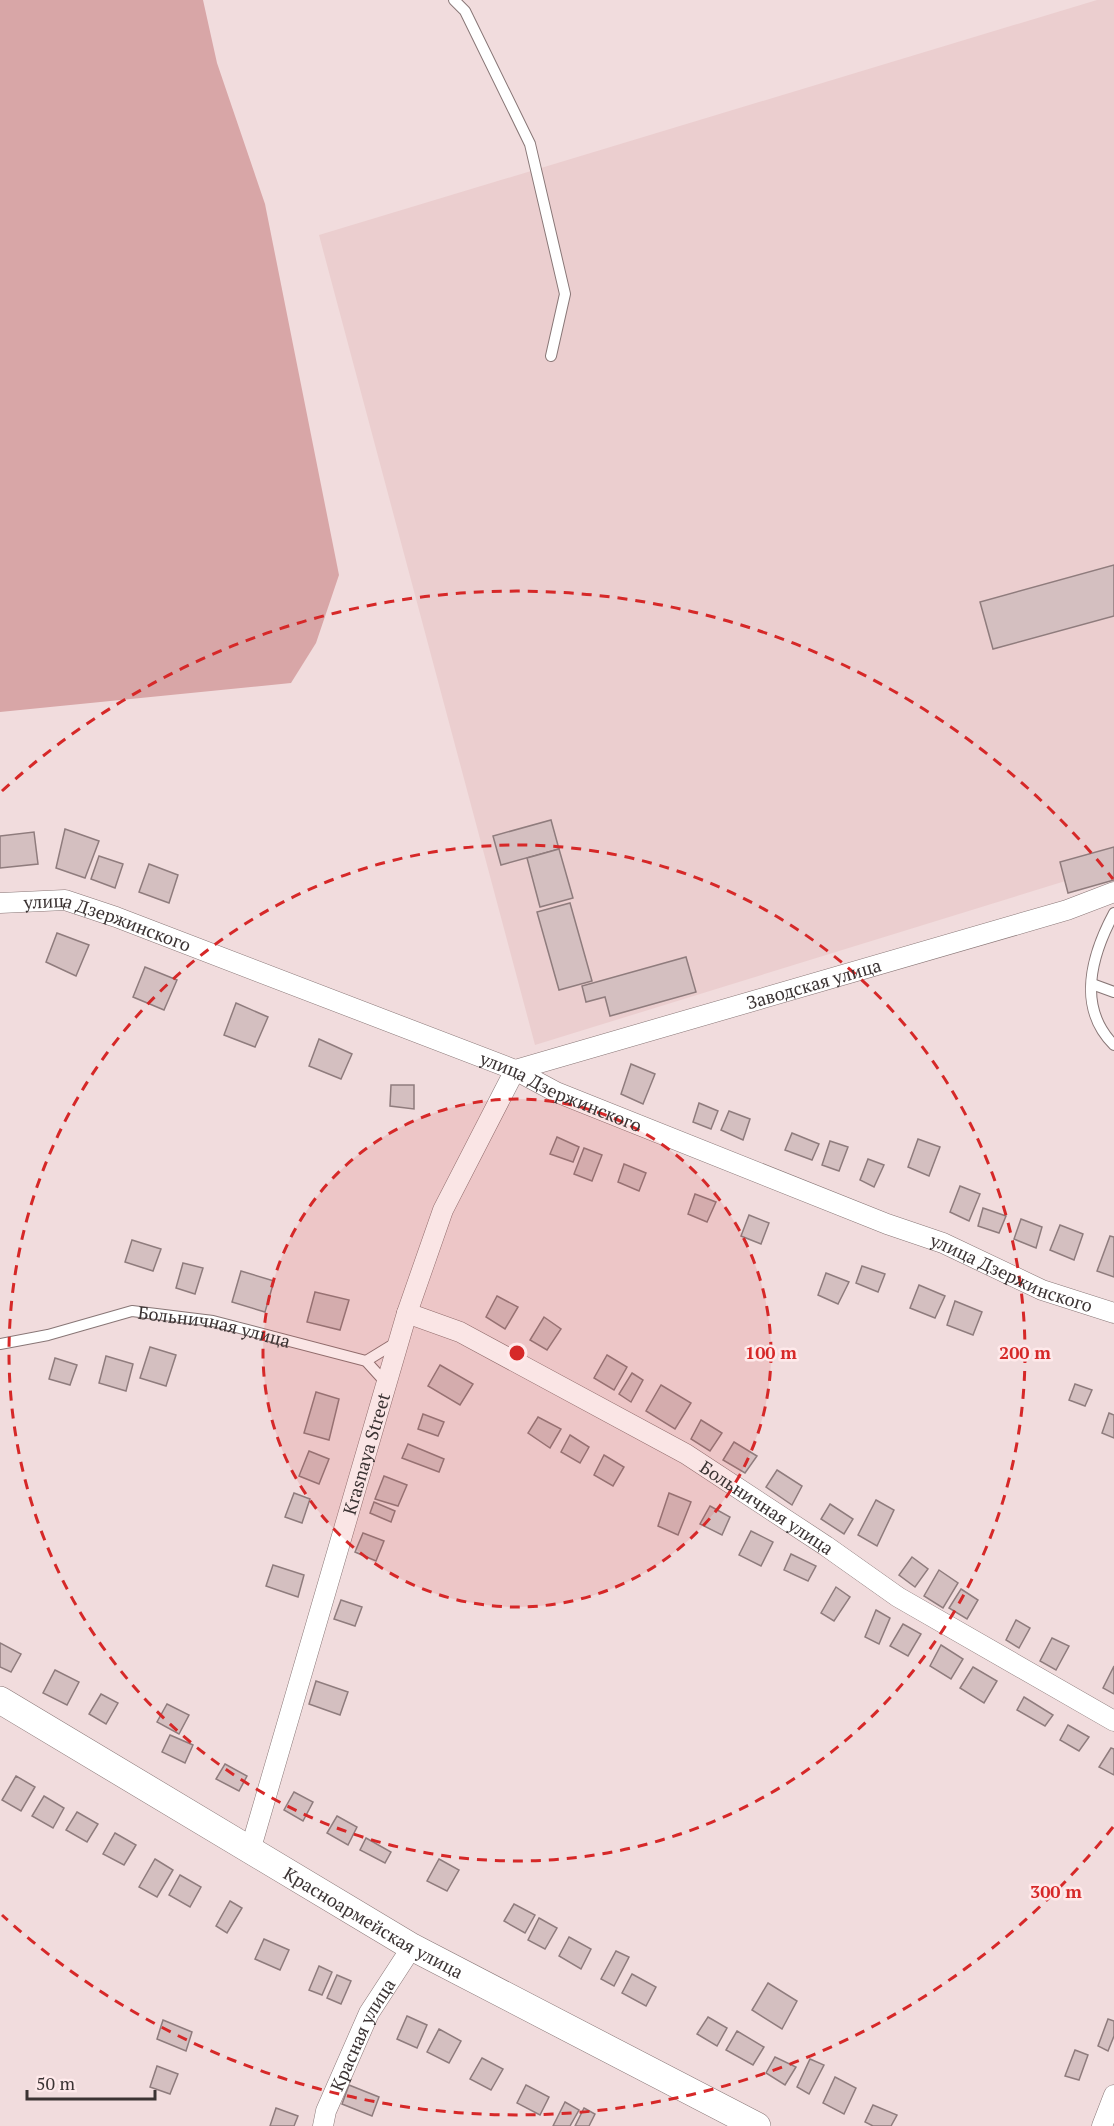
<svg xmlns="http://www.w3.org/2000/svg" width="1114" height="2126" font-family="'PT Serif',serif">
	<style>
		.built { fill: #ebcecf }
		.green { fill: #d8a6a7 }
		.building { fill: #d4bfc0; stroke: #8f7c7d; stroke-width: 1.5 }
		.lines { fill: none; stroke-linecap: round; stroke-linejoin: round }
		.service-casing { stroke: #887676; stroke-width: 12 }
		.minor-casing { stroke: #887676; stroke-width: 21 }
		.secondary-casing { stroke: #887676; stroke-width: 28 }
		.service { stroke: #fff; stroke-width: 10 }
		.minor { stroke: #fff; stroke-width: 20 }
		.secondary { stroke: #fff; stroke-width: 27 }
		.ring { fill: none; stroke: #d62828; stroke-width: 3; stroke-dasharray: 10 8 }
		.labels { text-anchor: middle; dominant-baseline: central; stroke-width: 5; stroke-linejoin: round; paint-order: stroke }
		.street-label { font-size: 18px; fill: #3b3333; stroke: #fee9ea }
		.centre { fill: #d62828; stroke: #fee9ea; stroke-width: 3 }
		.ring-label { font-size: 18px; text-anchor: middle; font-weight: bold; fill: #d62828; stroke: #fee9ea; stroke-width: 5; stroke-linejoin: round; paint-order: stroke }
	</style>
	<rect width="100%" height="100%" fill="#f1dcdd"/>
	<path class="built" d="M1097 0H1114V866L535 1045 319 235Z"/>
	<path class="green" d="M0 0H203L217 63 265 204 339 575 316 643 291 683 0 712Z"/>
	<g class="building">
		<path d="M1114 565V616L993 649 980 602Z"/>
		<path d="M551 820 559 849 501 865 493 836Z"/>
		<path d="M65 829 99 841 85 878 56 868Z"/>
		<path d="M34 832 38 864 0 868V836Z"/>
		<path d="M1114 847V880L1068 893 1060 862Z"/>
		<path d="M559 849 573 898 540 907 527 858Z"/>
		<path d="M99 856 123 864 115 888 91 879Z"/>
		<path d="M149 864 178 875 169 903 139 892Z"/>
		<path d="M570 903 592 981 559 990 537 912Z"/>
		<path d="M57 933 89 945 76 976 46 962Z"/>
		<path d="M686 957 696 992 610 1016 605 997 586 1002 582 986Z"/>
		<path d="M145 967 177 980 164 1010 133 997Z"/>
		<path d="M236 1003 268 1017 255 1047 224 1035Z"/>
		<path d="M319 1039 352 1054 341 1079 309 1066Z"/>
		<path d="M631 1064 655 1074 643 1104 621 1094Z"/>
		<path d="M391 1085H414V1109L390 1106Z"/>
		<path d="M699 1103 718 1111 711 1129 693 1122Z"/>
		<path d="M729 1111 750 1119 743 1140 721 1130Z"/>
		<path d="M792 1133 819 1144 812 1160 785 1150Z"/>
		<path d="M557 1137 579 1147 573 1162 550 1154Z"/>
		<path d="M918 1139 940 1147 929 1176 908 1167Z"/>
		<path d="M830 1141 848 1147 839 1171 822 1165Z"/>
		<path d="M584 1148 602 1155 592 1181 574 1174Z"/>
		<path d="M868 1159 884 1165 874 1187 860 1180Z"/>
		<path d="M624 1164 646 1173 639 1191 618 1182Z"/>
		<path d="M960 1186 980 1194 969 1221 950 1212Z"/>
		<path d="M695 1194 716 1202 707 1222 688 1214Z"/>
		<path d="M983 1208 1006 1216 999 1233 978 1226Z"/>
		<path d="M749 1215 769 1223 761 1244 741 1236Z"/>
		<path d="M1021 1219 1042 1227 1036 1248 1014 1239Z"/>
		<path d="M1060 1225 1083 1234 1074 1260 1050 1250Z"/>
		<path d="M1110 1236 1114 1237V1277L1097 1271Z"/>
		<path d="M132 1240 161 1249 153 1271 125 1262Z"/>
		<path d="M183 1263 203 1268 195 1294 176 1288Z"/>
		<path d="M862 1266 885 1274 878 1292 856 1283Z"/>
		<path d="M241 1271 274 1281 265 1312 232 1302Z"/>
		<path d="M826 1273 849 1282 838 1304 818 1295Z"/>
		<path d="M919 1285 945 1296 935 1318 910 1308Z"/>
		<path d="M315 1292 349 1300 340 1330 307 1322Z"/>
		<path d="M497 1296 518 1307 505 1329 486 1317Z"/>
		<path d="M955 1301 982 1312 973 1335 947 1325Z"/>
		<path d="M544 1317 561 1329 547 1350 530 1340Z"/>
		<path d="M150 1347 176 1355 166 1386 140 1378Z"/>
		<path d="M607 1355 627 1367 614 1390 594 1378Z"/>
		<path d="M106 1356 133 1364 126 1391 99 1383Z"/>
		<path d="M55 1358 77 1365 70 1385 49 1379Z"/>
		<path d="M440 1365 473 1384 460 1405 428 1386Z"/>
		<path d="M632 1373 643 1380 631 1402 619 1394Z"/>
		<path d="M1075 1384 1092 1390 1085 1406 1069 1400Z"/>
		<path d="M661 1385 691 1403 675 1429 646 1411Z"/>
		<path d="M316 1392 339 1399 329 1440 304 1433Z"/>
		<path d="M1109 1413 1114 1415V1438L1102 1433Z"/>
		<path d="M423 1414 444 1422 438 1436 418 1429Z"/>
		<path d="M538 1417 561 1429 550 1448 528 1433Z"/>
		<path d="M701 1420 722 1433 710 1451 691 1439Z"/>
		<path d="M570 1435 589 1447 580 1463 561 1452Z"/>
		<path d="M734 1442 757 1456 745 1473 723 1460Z"/>
		<path d="M408 1444 444 1459 439 1472 402 1458Z"/>
		<path d="M309 1451 329 1459 319 1484 299 1476Z"/>
		<path d="M604 1455 624 1467 613 1486 594 1475Z"/>
		<path d="M777 1470 802 1486 792 1505 766 1487Z"/>
		<path d="M384 1476 407 1485 398 1506 375 1499Z"/>
		<path d="M294 1493 310 1499 302 1523 285 1517Z"/>
		<path d="M669 1493 691 1502 678 1535 658 1526Z"/>
		<path d="M876 1500 894 1510 877 1546 858 1535Z"/>
		<path d="M374 1502 395 1511 391 1522 370 1513Z"/>
		<path d="M830 1504 853 1519 844 1534 821 1519Z"/>
		<path d="M710 1506 730 1517 722 1535 700 1524Z"/>
		<path d="M751 1531 773 1542 761 1566 739 1555Z"/>
		<path d="M363 1533 384 1541 376 1561 355 1552Z"/>
		<path d="M791 1554 816 1566 808 1581 784 1570Z"/>
		<path d="M912 1557 928 1569 915 1587 899 1575Z"/>
		<path d="M273 1565 304 1575 298 1597 266 1586Z"/>
		<path d="M939 1570 958 1583 943 1608 924 1596Z"/>
		<path d="M836 1587 850 1597 834 1621 821 1613Z"/>
		<path d="M961 1589 978 1600 967 1619 949 1608Z"/>
		<path d="M341 1600 362 1607 355 1626 334 1619Z"/>
		<path d="M876 1610 890 1618 879 1644 865 1637Z"/>
		<path d="M1016 1620 1030 1628 1019 1648 1006 1640Z"/>
		<path d="M903 1624 921 1634 908 1656 890 1646Z"/>
		<path d="M1052 1638 1069 1646 1056 1670 1040 1661Z"/>
		<path d="M0 1643 21 1654 11 1672 0 1667Z"/>
		<path d="M941 1645 963 1659 951 1679 930 1666Z"/>
		<path d="M1114 1666V1694L1103 1688Z"/>
		<path d="M973 1667 997 1681 984 1703 960 1688Z"/>
		<path d="M55 1670 79 1682 67 1705 43 1693Z"/>
		<path d="M316 1681 348 1692 340 1715 309 1704Z"/>
		<path d="M101 1694 118 1703 106 1724 89 1714Z"/>
		<path d="M1024 1697 1053 1715 1045 1726 1017 1710Z"/>
		<path d="M167 1704 189 1715 179 1734 157 1722Z"/>
		<path d="M1068 1725 1089 1737 1079 1751 1060 1740Z"/>
		<path d="M170 1735 193 1745 185 1763 162 1752Z"/>
		<path d="M1111 1748 1114 1749V1775L1099 1767Z"/>
		<path d="M225 1764 247 1776 239 1791 216 1779Z"/>
		<path d="M16 1776 35 1787 21 1811 2 1800Z"/>
		<path d="M294 1792 313 1802 303 1821 284 1810Z"/>
		<path d="M44 1796 64 1808 53 1828 32 1816Z"/>
		<path d="M77 1812 98 1824 87 1842 66 1830Z"/>
		<path d="M337 1816 357 1827 348 1845 327 1833Z"/>
		<path d="M115 1833 136 1845 124 1865 103 1854Z"/>
		<path d="M366 1838 391 1852 385 1863 360 1850Z"/>
		<path d="M155 1859 173 1870 157 1897 139 1887Z"/>
		<path d="M439 1859 459 1870 447 1891 427 1881Z"/>
		<path d="M180 1875 201 1887 190 1907 169 1895Z"/>
		<path d="M230 1901 242 1908 227 1933 216 1926Z"/>
		<path d="M514 1904 535 1915 525 1933 504 1921Z"/>
		<path d="M539 1918 557 1928 545 1949 528 1940Z"/>
		<path d="M569 1937 591 1949 581 1969 559 1956Z"/>
		<path d="M264 1939 289 1950 280 1970 255 1959Z"/>
		<path d="M616 1951 629 1957 614 1986 601 1979Z"/>
		<path d="M319 1966 332 1972 322 1995 309 1990Z"/>
		<path d="M632 1974 656 1987 646 2006 622 1993Z"/>
		<path d="M337 1975 351 1981 341 2004 327 1998Z"/>
		<path d="M768 1983 797 2001 782 2029 752 2010Z"/>
		<path d="M407 2016 427 2025 417 2048 397 2039Z"/>
		<path d="M708 2017 727 2028 717 2046 697 2034Z"/>
		<path d="M1108 2019 1114 2021V2036L1108 2051 1098 2046Z"/>
		<path d="M163 2020 192 2032 186 2051 157 2039Z"/>
		<path d="M439 2029 461 2041 449 2063 427 2052Z"/>
		<path d="M737 2031 764 2047 753 2065 726 2050Z"/>
		<path d="M1075 2050 1088 2055 1079 2080 1065 2076Z"/>
		<path d="M775 2057 796 2067 785 2085 766 2073Z"/>
		<path d="M482 2058 503 2069 491 2090 470 2079Z"/>
		<path d="M810 2059 824 2065 809 2094 797 2087Z"/>
		<path d="M157 2066 178 2074 170 2094 150 2087Z"/>
		<path d="M835 2077 856 2088 844 2114 823 2103Z"/>
		<path d="M349 2085 379 2097 372 2116 342 2104Z"/>
		<path d="M526 2085 549 2097 540 2115 517 2103Z"/>
		<path d="M565 2102 579 2110 570 2126H553Z"/>
		<path d="M873 2105 897 2115 891 2126H873L865 2122Z"/>
		<path d="M276 2108 298 2116 294 2126H270Z"/>
		<path d="M584 2108 595 2114 589 2126H575Z"/>
	</g>
	<g class="lines">
		<g class="service-casing">
			<g id="service">
				<path d="M454 0 465 11 530 144 565 294 551 356"/>
				<path d="M1114 913C1092 954 1076 1007 1114 1045"/>
				<path d="M1092 984 1114 992"/>
				<path id="s1" d="M0 1344 48 1335 132 1311 213 1321 366 1361 386 1383"/>
				<path d="M366 1361 397 1342"/>
			</g>
		</g>
		<g class="minor-casing">
			<g id="minor">
				<path id="s2" d="M0 903 65 900 116 917 515 1070 556 1092 887 1224 943 1243 1042 1290 1114 1313"/>
				<path id="s3" d="M407 1313 460 1332 686 1454 826 1546 898 1597 1114 1721"/>
				<path id="s4" d="M250 1851 407 1313 443 1210 515 1070 1067 910 1114 892"/>
				<path id="s5" d="M323 2126 326 2111 369 2013 412 1947"/>
				<path d="M1102 2126 1114 2095"/>
			</g>
		</g>
		<g class="secondary-casing">
			<g id="secondary">
				<path id="s6" d="M0 1700 412 1947 757 2126"/>
			</g>
		</g>
		<use href="#service" class="service"/>
		<use href="#minor" class="minor"/>
		<use href="#secondary" class="secondary"/>
	</g>
	<circle cx="517" cy="1353" r="254" fill="#d62828" fill-opacity=".12"/>
	<g class="ring">
		<circle cx="517" cy="1353" r="254"/>
		<circle cx="517" cy="1353" r="508"/>
		<path d="M1113 1827A762 762 0 0 1 2 1915M2 791A762 762 0 0 1 1113 879"/>
	</g>
	<g class="labels">
		<g class="street-label">
			<text stroke="none"><textPath href="#s2" startOffset="111">улица Дзержинского</textPath></text>
			<text stroke="none"><textPath href="#s4" startOffset="1138">Заводская улица</textPath></text>
			<text stroke="none"><textPath href="#s2" startOffset="597">улица Дзержинского</textPath></text>
			<text stroke="none"><textPath href="#s2" startOffset="1083">улица Дзержинского</textPath></text>
			<text stroke="none"><textPath href="#s1" startOffset="220">Больничная улица</textPath></text>
			<text stroke="none"><textPath href="#s4" startOffset="414">Krasnaya Street</textPath></text>
			<text stroke="none"><textPath href="#s3" startOffset="410">Больничная улица</textPath></text>
			<text stroke="none"><textPath href="#s6" startOffset="435">Красноармейская улица</textPath></text>
			<text stroke="none"><textPath href="#s5" startOffset="100">Красная улица</textPath></text>
		</g>
	</g>
	<circle cx="517" cy="1353" r="9" class="centre"/>
	<g class="ring-label">
		<text x="771" y="1359">100 m</text>
		<text x="1025" y="1359">200 m</text>
		<text x="1056" y="1898">300 m</text>
	</g>
	<path d="M27 2090v9h128v-9" fill="none" stroke="#3b3333" stroke-width="3"/>
	<text x="36" y="2090" font-size="18" fill="#3b3333" stroke="#fee9ea" stroke-width="4.5" paint-order="stroke">50 m</text>
</svg>
